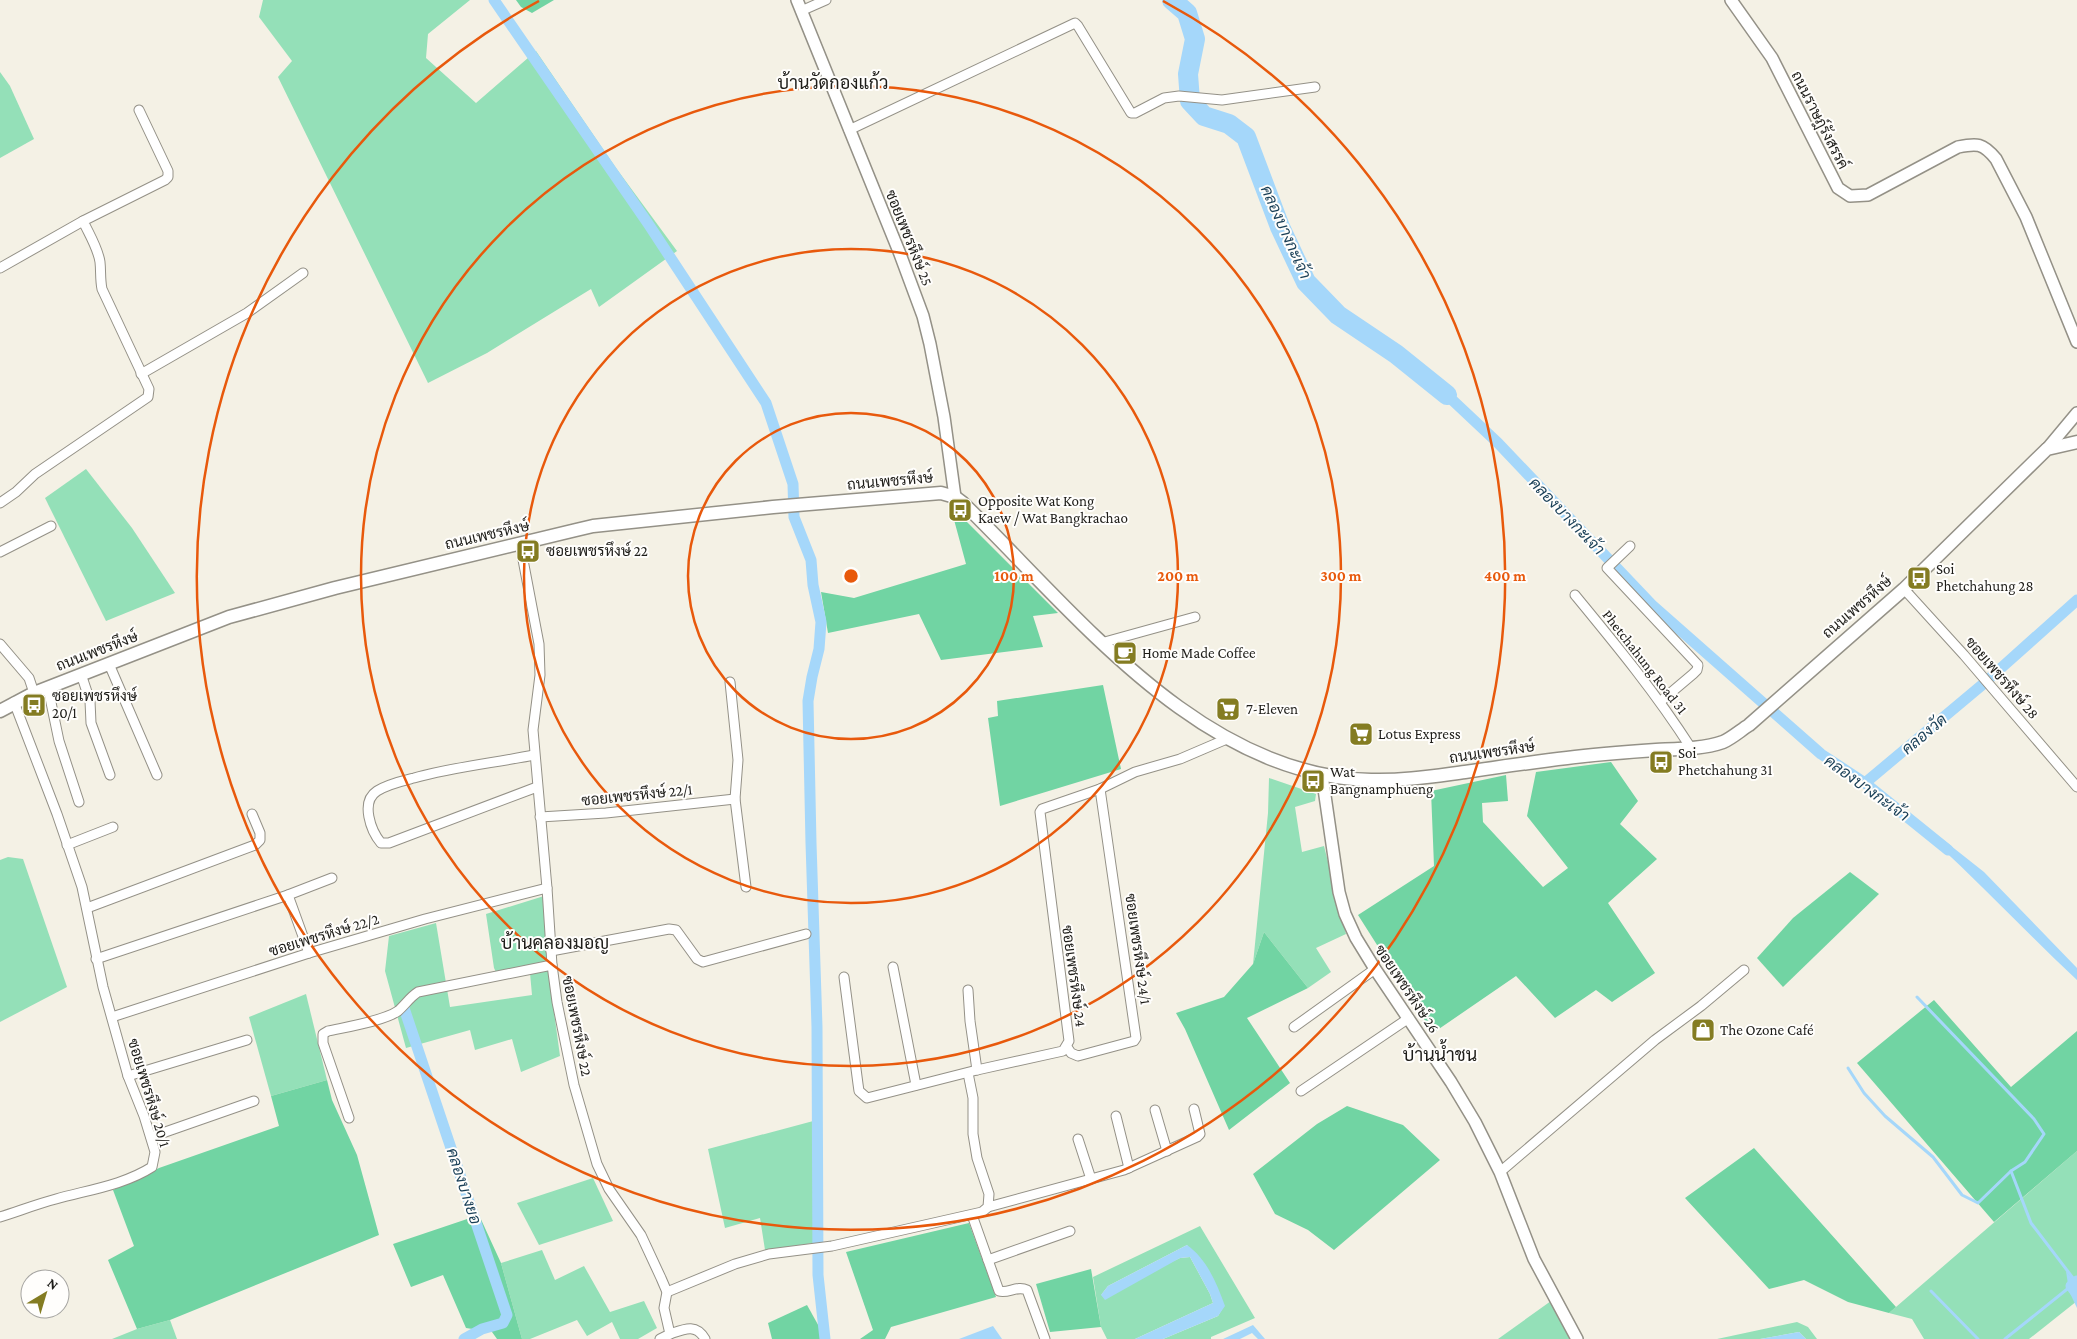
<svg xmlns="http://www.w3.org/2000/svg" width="2077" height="1339" font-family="'Crimson Pro',Sarabun,serif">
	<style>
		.green { fill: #94e0b8 }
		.forest { fill: #71d4a3 }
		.water { fill: #a5d7fa }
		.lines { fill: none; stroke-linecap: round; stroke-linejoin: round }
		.stream { stroke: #a5d7fa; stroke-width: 3 }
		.canal { stroke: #a5d7fa; stroke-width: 11 }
		.river { stroke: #a5d7fa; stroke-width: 20 }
		.minor-casing { stroke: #949187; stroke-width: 11 }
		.tertiary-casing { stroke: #949187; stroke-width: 14 }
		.secondary-casing { stroke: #949187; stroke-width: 15 }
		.minor { stroke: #fff; stroke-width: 9 }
		.tertiary { stroke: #fff; stroke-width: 11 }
		.secondary { stroke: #fff; stroke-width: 12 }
		.ring { fill: none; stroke: #e8590c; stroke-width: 2.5 }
		.labels { text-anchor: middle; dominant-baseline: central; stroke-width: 4; stroke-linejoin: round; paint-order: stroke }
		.street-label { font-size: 15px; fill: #1e1d19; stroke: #fffefc }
		.poi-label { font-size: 15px; fill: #1e1d19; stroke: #fffefc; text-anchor: start }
		.water-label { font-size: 16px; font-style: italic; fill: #193f57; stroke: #fffefc }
		.quarter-label { font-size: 18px; fill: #1e1d19; stroke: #fffefc }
		.centre { fill: #e8590c; stroke: #fffefc; stroke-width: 2.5 }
		.ring-label { font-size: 15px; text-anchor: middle; font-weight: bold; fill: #e8590c; stroke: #fffefc; stroke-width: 4; stroke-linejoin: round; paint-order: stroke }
	</style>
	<rect width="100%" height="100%" fill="#f4f1e5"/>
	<g class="green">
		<path d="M263 0H470L428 34 426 58 476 103 536 51 616 168 677 251 599 307 591 289 487 353 428 383 278 77 292 61 259 17Z"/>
		<path d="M0 72 10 86 34 139 0 158Z"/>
		<path d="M86 469 132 528 175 593 106 621 45 498Z"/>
		<path d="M1269 778 1316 794 1315 801 1295 807 1302 852 1324 846 1346 934 1316 948 1331 972 1308 988 1264 932 1253 964 1268 813Z"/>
		<path d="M8 857 23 859 67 987 0 1022V860Z"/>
		<path d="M544 896 548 968 560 1056 521 1072 512 1039 475 1050 470 1030 406 1048 385 971 389 936 436 923 450 1007 532 995 530 973 499 978 494 968 486 914Z"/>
		<path d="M306 994 327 1080 271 1096 249 1017Z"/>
		<path d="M817 1120 821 1123V1242L765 1250 760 1218 725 1228 708 1149Z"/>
		<path d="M2077 1151V1301L2029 1339H1924L1912 1319 1889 1313Z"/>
		<path d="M593 1178 613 1221 539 1245 517 1203Z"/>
		<path d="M1200 1226 1255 1318 1211 1337V1339H1163L1218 1316 1224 1306 1187 1245 1108 1286 1101 1295 1180 1258 1190 1257 1210 1294 1213 1303 1135 1339H1107L1101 1327 1093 1277Z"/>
		<path d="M542 1250 555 1280 584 1266 610 1312 644 1301 657 1328 638 1339H620L612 1322 587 1336 577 1320 530 1339H522L501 1263Z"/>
		<path d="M1551 1301 1572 1339H1498Z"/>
		<path d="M170 1320 177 1339H112L137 1329Z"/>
		<path d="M1797 1322 1808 1327 1817 1339H1806L1799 1332 1760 1339H1717Z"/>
	</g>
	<g class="forest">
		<path d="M516 0H554L532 13 521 7Z"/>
		<path d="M950 505 1058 613 1033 616 1043 647 941 660 919 614 828 633 821 592 854 598 966 564Z"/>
		<path d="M1103 685 1121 769 1000 806 988 718 998 716 997 701Z"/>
		<path d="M1611 762 1638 801 1620 824 1657 859 1608 903 1655 973 1612 1002 1596 990 1555 1018 1516 976 1433 1033 1358 915 1434 866 1431 791 1506 775 1508 801 1482 803 1483 822 1543 887 1568 868 1527 816 1536 772Z"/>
		<path d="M1850 872 1879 894 1783 987 1757 958 1793 918Z"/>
		<path d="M1264 932 1308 988 1247 1018 1290 1083 1229 1130 1185 1029 1176 1013 1224 997 1253 964Z"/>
		<path d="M1934 1000 2011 1087 2077 1031V1151L1994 1222 1857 1063Z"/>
		<path d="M327 1080 332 1100 357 1155 379 1235 170 1320 137 1329 108 1260 134 1246 113 1190 159 1168 279 1126 271 1096Z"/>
		<path d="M1347 1106 1403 1125 1440 1160 1334 1250 1308 1230 1275 1214 1253 1174 1317 1124Z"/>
		<path d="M1754 1148 1896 1307 1889 1313 1848 1302 1804 1280 1769 1289 1685 1198Z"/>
		<path d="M479 1215 501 1263 522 1339H497L492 1332 466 1328 443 1275 411 1287 393 1244Z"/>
		<path d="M969 1223 996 1297 891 1327 885 1339H860L873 1330 846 1252Z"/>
		<path d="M1091 1269 1101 1327 1050 1332 1036 1284Z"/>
		<path d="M807 1305 826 1339H772L768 1323Z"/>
	</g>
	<g class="water">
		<path d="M1941 838 1984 872 2077 968V980C2029 935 1984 887 1935 842Z"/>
		<path d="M1187 1245C1207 1259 1217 1284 1225 1306L1218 1316 1163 1339H1135L1213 1303 1210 1294 1190 1257 1180 1258 1105 1300 1101 1295 1108 1286Z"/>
		<path d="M2066 1271 2077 1285V1308L2069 1291Z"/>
		<path d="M1253 1325 1265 1339H1258L1252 1333 1240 1339H1223Z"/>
		<path d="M993 1326 1002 1339H959Z"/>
		<path d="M1799 1332 1806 1339H1760Z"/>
	</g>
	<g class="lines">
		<g class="stream">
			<path d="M1917 997 2034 1119 2044 1134 2025 1162 2011 1171 2031 1223 2076 1282"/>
			<path d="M1848 1068 1864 1093 1885 1116 1933 1157 1962 1195 1978 1203 2011 1171"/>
			<path d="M1931 1291 1978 1339"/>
			<path d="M2005 1339 2071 1286"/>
		</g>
		<g class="canal">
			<path d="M494 0 649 225 766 403 793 484 794 517 811 560 813 585 821 622 819 649 812 677 808 701 811 843 817 1027 818 1275 825 1339"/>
			<path d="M1447 395 1498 443 1653 606 1821 754 1865 783 1948 850"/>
			<path d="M1991 677 2077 600"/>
			<path d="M1865 783 1982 685"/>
			<path d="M404 1008 507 1315 503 1323 482 1329 464 1339"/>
			<path d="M2077 1281 2071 1286 2077 1294"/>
		</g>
		<path class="river" d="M1172 0 1187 13 1195 39 1188 74 1190 101 1204 116 1229 124 1246 137 1280 227 1306 282 1338 315 1396 354 1447 395"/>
		<g class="minor-casing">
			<g id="minor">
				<path d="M801 11 826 0"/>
				<path d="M849 130 1075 23 1078 26 1131 113H1135L1164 98 1179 96 1222 100 1315 87"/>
				<path d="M0 268 83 221"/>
				<path d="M141 374 247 313 303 273"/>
				<path d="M0 503 16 492 35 474 148 397 149 389 102 289C100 279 101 271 100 262 98 248 89 234 83 221L165 180 168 177V171L139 110"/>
				<path d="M520 544 539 644 540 675 533 730 547 888 552 965 557 1002 574 1085 597 1164 609 1189 641 1235 661 1278 667 1292 664 1308 670 1334 660 1339"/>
				<path d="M1630 546 1607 568 1698 665 1697 670 1693 674 1661 701"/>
				<path d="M0 552 51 526"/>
				<path d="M1904 589 1964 655 2077 787"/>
				<path d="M1575 595C1617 646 1655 692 1691 748"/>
				<path d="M1101 643 1195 617"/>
				<path d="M0 644 29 678 34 693"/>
				<path d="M109 664 157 775"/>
				<path d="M81 674 90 701 91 723 110 775"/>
				<path d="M730 682 738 760 735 799 746 887"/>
				<path d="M48 688 59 741 79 802"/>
				<path d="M534 755C494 763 453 767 414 778 402 781 388 784 377 791 360 802 371 831 381 843H389L537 787"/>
				<path d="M540 817 606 813 735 799"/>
				<path d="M67 845 113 827"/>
				<path d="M288 895 332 878"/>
				<path d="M87 908 255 845 260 840V833L252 814"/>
				<path d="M551 951 669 929 676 930 697 959 703 962 806 934"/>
				<path d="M96 959 288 895 309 953"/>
				<path d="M893 967 916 1085"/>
				<path d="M844 977 858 1084 859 1091 867 1098 977 1070 1063 1051 1069 1041 1040 812 1042 809 1100 789 1135 772 1180 759 1229 738"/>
				<path d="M968 990 970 1021 977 1070"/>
				<path d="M112 1017 309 953 425 919 547 888"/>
				<path d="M1294 1027 1375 969"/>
				<path d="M1067 1047 1071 1053 1078 1056 1134 1041 1136 1038 1100 789"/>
				<path d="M128 1076 247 1040"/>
				<path d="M1301 1091 1409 1018"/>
				<path d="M1155 1110 1167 1151"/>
				<path d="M1116 1116 1129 1168"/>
				<path d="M349 1118 323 1043V1034L328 1031C346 1027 384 1021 398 1011 405 1005 410 997 418 992L552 965"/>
				<path d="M151 1137 254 1101"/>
				<path d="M1078 1139 1091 1179"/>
				<path d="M1500 1172 1655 1040 1701 1006 1744 970"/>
				<path d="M988 1207 1124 1170 1197 1137 1200 1134 1194 1109"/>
				<path d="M972 1215 999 1291C1008 1294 1017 1285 1027 1290L1045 1339"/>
				<path d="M0 1217C19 1211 37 1204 56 1199 88 1190 124 1185 152 1167L155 1152 144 1116 128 1076 103 987 82 887 57 814 14 702"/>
				<path d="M988 1260 1070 1231"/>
				<path d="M667 1292 735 1264 769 1254 832 1246 982 1212 988 1207 989 1194 977 1158 973 1134V1098L968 1073"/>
				<path d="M670 1334C684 1329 696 1323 705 1339"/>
			</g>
		</g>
		<g class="tertiary-casing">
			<g id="tertiary">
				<path d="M797 0 900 254 923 316 930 344 944 417 955 497"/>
				<path d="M1731 0 1772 58 1838 188 1850 196 1868 195 1958 147C1977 143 1983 143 1996 159L2026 217 2077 342"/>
				<path d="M2047 449 2077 413"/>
				<path d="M1322 775 1339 892 1345 914 1356 938 1375 969 1451 1082 1475 1122 1500 1172 1534 1259 1577 1339"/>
			</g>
		</g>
		<g class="secondary-casing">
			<path id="secondary" d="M0 711 34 693 229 617 335 588 576 530 593 526 773 507 941 493 955 497 963 503C1075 612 1200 776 1371 780 1403 781 1434 776 1465 772 1499 767 1533 762 1567 758 1597 754 1626 752 1656 750 1677 749 1703 749 1723 742 1732 738 1741 730 1749 725L1904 589 2047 449 2077 442"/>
		</g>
		<use href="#minor" class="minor"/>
		<use href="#tertiary" class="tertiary"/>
		<use href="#secondary" class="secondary"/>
	</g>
	<g class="ring">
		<circle cx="851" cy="576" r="163"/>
		<circle cx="851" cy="576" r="327"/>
		<circle cx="851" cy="576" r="490"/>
		<path d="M1163 1A654 654 0 1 1 539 1"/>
	</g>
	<defs>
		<g id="bus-square" transform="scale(1.25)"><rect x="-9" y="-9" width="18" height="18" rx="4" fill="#847c22" stroke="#fffefc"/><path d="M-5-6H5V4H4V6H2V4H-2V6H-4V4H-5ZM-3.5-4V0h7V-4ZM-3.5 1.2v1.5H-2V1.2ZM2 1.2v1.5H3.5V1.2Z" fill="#fff"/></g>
		<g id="cafe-square" transform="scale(1.25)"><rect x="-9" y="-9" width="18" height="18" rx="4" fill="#847c22" stroke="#fffefc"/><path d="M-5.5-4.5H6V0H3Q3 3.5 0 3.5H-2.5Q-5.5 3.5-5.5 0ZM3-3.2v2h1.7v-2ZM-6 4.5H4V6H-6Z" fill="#fff"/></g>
		<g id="supermarket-square" transform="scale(1.25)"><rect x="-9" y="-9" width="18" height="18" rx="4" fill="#847c22" stroke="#fffefc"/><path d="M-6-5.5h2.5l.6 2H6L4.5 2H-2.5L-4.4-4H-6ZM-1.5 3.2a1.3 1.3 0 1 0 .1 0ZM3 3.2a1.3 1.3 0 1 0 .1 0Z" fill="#fff"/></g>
		<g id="shop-square" transform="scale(1.25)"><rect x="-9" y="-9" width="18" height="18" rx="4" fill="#847c22" stroke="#fffefc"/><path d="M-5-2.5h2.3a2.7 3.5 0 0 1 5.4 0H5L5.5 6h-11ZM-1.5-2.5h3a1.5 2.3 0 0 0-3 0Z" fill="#fff"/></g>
	</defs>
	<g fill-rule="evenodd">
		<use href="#bus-square" x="960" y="510"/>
		<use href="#bus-square" x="528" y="551"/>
		<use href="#bus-square" x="1919" y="578"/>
		<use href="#cafe-square" x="1125" y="653"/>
		<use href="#bus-square" x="34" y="705"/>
		<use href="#supermarket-square" x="1228" y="709"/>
		<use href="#supermarket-square" x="1361" y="734"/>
		<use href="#bus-square" x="1661" y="762"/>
		<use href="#bus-square" x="1313" y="781"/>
		<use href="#shop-square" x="1703" y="1030"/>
	</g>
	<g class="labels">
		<g class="street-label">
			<text transform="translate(1820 120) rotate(63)">ถนนราษฎ์รังสรรค์</text>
			<text transform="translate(909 238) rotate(68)">ซอยเพชรหึงษ์ 25</text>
			<text transform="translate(890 481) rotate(-5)">ถนนเพชรหึงษ์</text>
			<text transform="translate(487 535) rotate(-13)">ถนนเพชรหึงษ์</text>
			<text transform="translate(1857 607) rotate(-41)">ถนนเพชรหึงษ์</text>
			<text transform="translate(97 651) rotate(-21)">ถนนเพชรหึงษ์</text>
			<text transform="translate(1645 662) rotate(52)">Phetchahung Road 31</text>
			<text transform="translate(2002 678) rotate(49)">ซอยเพชรหึงษ์ 28</text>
			<text transform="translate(1492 752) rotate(-8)">ถนนเพชรหึงษ์</text>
			<text transform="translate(637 795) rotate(-6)">ซอยเพชรหึงษ์ 22/1</text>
			<text transform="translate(324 935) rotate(-17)">ซอยเพชรหึงษ์ 22/2</text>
			<text transform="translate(1138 949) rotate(82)">ซอยเพชรหึงษ์ 24/1</text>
			<text transform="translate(1074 976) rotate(82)">ซอยเพชรหึงษ์ 24</text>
			<text transform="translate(1407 989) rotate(56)">ซอยเพชรหึงษ์ 26</text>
			<text transform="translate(577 1026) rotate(79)">ซอยเพชรหึงษ์ 22</text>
			<text transform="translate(149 1093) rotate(73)">ซอยเพชรหึงษ์ 20/1</text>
		</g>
		<g class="poi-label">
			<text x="978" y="501">Opposite Wat Kong<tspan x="978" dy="17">Kaew / Wat Bangkrachao</tspan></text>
			<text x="546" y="551">ซอยเพชรหึงษ์ 22</text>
			<text x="1936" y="569">Soi<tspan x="1936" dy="17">Phetchahung 28</tspan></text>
			<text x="1142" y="653">Home Made Coffee</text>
			<text x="52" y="696">ซอยเพชรหึงษ์<tspan x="52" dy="17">20/1</tspan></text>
			<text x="1246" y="709">7-Eleven</text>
			<text x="1378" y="734">Lotus Express</text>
			<text x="1678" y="753">Soi<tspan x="1678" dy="17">Phetchahung 31</tspan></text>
			<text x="1330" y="772">Wat<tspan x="1330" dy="17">Bangnamphueng</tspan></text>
			<text x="1720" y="1030">The Ozone Café</text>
		</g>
		<g class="water-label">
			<text transform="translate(1286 232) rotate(66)">คลองบางกะเจ้า</text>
			<text transform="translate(1567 516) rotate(46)">คลองบางกะเจ้า</text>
			<text transform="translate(1924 734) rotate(-40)">คลองวัด</text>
			<text transform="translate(1867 788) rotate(36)">คลองบางกะเจ้า</text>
			<text transform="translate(464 1186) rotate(72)">คลองบางยอ</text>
		</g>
		<g class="quarter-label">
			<text x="833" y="83">บ้านวัดกองแก้ว</text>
			<text x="555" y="943">บ้านคลองมอญ</text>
			<text x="1440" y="1055">บ้านน้ำชน</text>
		</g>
	</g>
	<circle cx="851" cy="576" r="8" class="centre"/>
	<g class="ring-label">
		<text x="1014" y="581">100 m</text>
		<text x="1178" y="581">200 m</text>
		<text x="1341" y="581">300 m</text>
		<text x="1505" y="581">400 m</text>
	</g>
	<g transform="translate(45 1294) rotate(38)"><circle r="24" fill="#fffefc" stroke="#a5a4a1"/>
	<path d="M0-4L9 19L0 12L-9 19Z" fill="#847c22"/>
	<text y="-8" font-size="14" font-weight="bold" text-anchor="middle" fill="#1e1d19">N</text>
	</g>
</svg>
